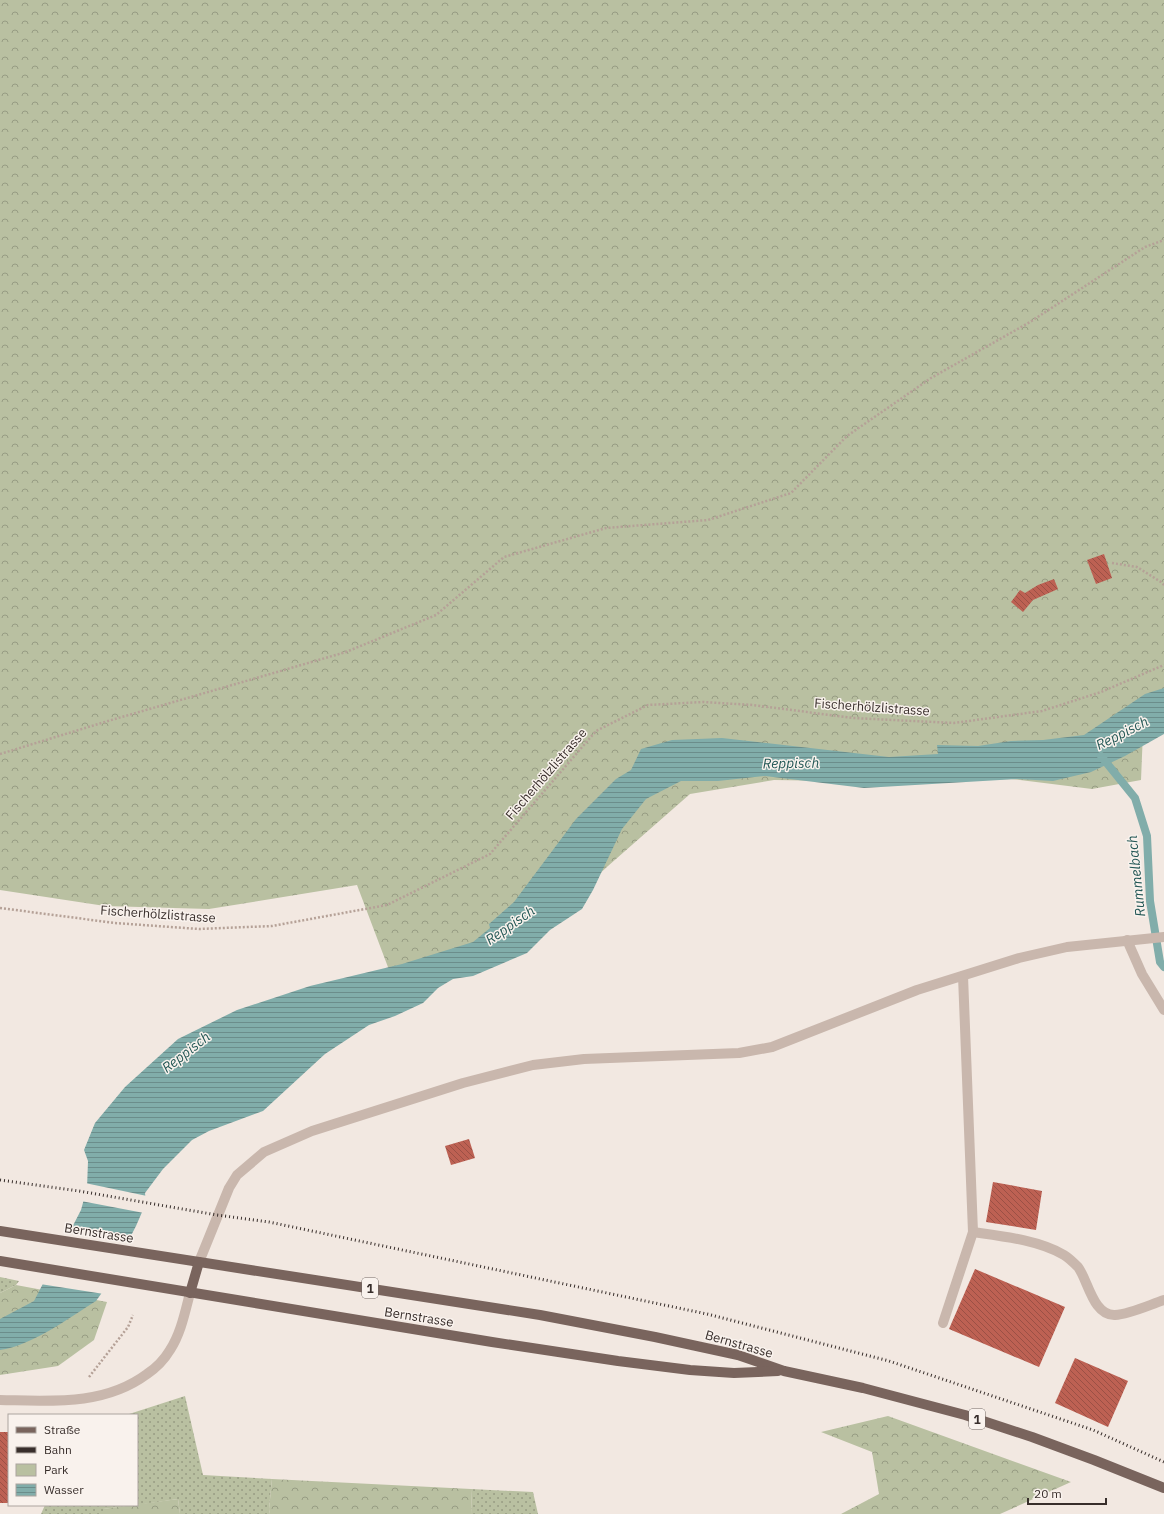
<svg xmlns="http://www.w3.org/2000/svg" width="1164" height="1514" font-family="'IBM Plex Sans',sans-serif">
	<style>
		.green { fill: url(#green-dots) }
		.forest { fill: url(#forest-crowns) }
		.water { fill: url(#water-rules) }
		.pier { fill: #f2e8e1 }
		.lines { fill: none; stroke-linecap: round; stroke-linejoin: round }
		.stream { stroke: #81adaa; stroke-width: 8 }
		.building { fill: url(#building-back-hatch) }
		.path { stroke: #b5a197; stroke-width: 2.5; stroke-dasharray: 2 2; stroke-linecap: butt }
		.minor { stroke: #c9b7ad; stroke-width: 10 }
		.major { stroke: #79645d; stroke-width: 10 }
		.rail { stroke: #382e2b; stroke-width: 3; stroke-dasharray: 1 3; stroke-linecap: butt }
		.labels { text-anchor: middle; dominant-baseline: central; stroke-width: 3; stroke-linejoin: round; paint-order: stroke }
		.shield { fill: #f9f2ed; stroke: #726965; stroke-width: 1 }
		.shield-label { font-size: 12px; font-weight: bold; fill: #382e2b }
		.street-label { font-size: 13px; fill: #382e2b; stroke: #f9f2ed }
		.water-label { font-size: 14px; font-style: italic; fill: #235755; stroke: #f9f2ed }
	</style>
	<defs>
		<pattern id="green-dots" width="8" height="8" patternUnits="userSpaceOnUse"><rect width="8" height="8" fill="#b9c0a1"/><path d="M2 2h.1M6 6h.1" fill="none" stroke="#979c83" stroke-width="1.8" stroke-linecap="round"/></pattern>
		<pattern id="forest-crowns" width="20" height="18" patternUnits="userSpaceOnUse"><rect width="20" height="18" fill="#b9c0a1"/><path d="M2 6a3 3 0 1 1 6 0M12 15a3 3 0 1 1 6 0" fill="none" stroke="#979c83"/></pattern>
		<pattern id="water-rules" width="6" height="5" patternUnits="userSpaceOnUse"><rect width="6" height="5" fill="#81adaa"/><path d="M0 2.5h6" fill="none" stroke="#6b8d8b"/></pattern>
		<pattern id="building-back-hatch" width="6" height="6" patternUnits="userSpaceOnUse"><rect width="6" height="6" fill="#bd6153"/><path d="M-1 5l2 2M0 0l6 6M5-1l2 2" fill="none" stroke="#9b5045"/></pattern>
	</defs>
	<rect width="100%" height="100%" fill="#f2e8e1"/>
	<g class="green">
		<path d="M0 1277 19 1281 16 1285 0 1293Z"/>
		<path d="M185 1396 203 1475 272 1479 269 1509 270 1514H180L178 1499 137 1505V1415H126Z"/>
		<path d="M471 1489 533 1492 538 1514H472Z"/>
		<path d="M45 1505H135L103 1509V1514H41Z"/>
	</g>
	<g class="forest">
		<path d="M0 0H1164V707L1144 708 1141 780 1092 789 1011 779 897 782 774 780 690 794 608 866 542 927 397 991 357 885 209 909 105 906 0 890Z"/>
		<path d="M16 1285 107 1302 94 1340 58 1366 0 1375V1293Z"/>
		<path d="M888 1416 1071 1482 1000 1514H841L879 1494 872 1452 821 1432Z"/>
		<path d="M272 1479 471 1489 472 1514H270L269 1509Z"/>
		<path d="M178 1499 180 1514H103V1509Z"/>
	</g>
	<path class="water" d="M1164 688V734L1125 756 1091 772 1053 781 1017 779 864 788 765 776 718 781H681L646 799 622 829 593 890 582 909 550 930 527 953 473 976 453 979 438 988 423 1003 395 1016 369 1025 325 1054 263 1111 209 1131 192 1140 163 1169 145 1193 146 1203 136 1226 101 1294 96 1301C69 1318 31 1346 0 1350V1319L34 1301 81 1210 87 1188 88 1161 84 1150 95 1123 125 1087 178 1039 237 1010 310 986 402 964 473 942 490 928 489 924 514 902 576 819 616 779 631 770 641 749 672 740 722 738 889 757 938 754 937 745 978 746 1011 741 1043 740 1084 735 1145 694Z"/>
	<g class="pier">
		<path d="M85 1183 147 1196 148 1203 144 1213 81 1201Z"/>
		<path d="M69 1228 133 1237 104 1294 40 1284Z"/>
	</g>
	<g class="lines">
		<path class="stream" d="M1101 756 1135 798 1147 836 1150 901 1160 962 1164 967"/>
	</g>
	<g class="building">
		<path d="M1104 554 1112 578 1096 584 1087 560Z"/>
		<path d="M1054 579 1058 589 1033 600 1023 612 1011 602 1020 590 1025 593 1038 585Z"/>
		<path d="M469 1139 475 1158 451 1165 445 1146Z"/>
		<path d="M993 1182 1042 1191 1036 1230 986 1222Z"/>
		<path d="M975 1269 1065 1307 1039 1367 949 1329Z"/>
		<path d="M1075 1358 1128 1381 1108 1427 1055 1403Z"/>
		<rect x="0" y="1432" width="9" height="71"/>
	</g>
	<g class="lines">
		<g class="path">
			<path d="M1112 563 1137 567 1161 582 1164 585"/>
			<path d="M0 754 108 721 346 652 436 615 504 557 606 528 708 520 791 493 847 436 931 378 1030 322 1145 247 1164 240"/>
			<path d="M0 908 115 923 199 929 272 926 387 905 490 854 596 731 648 705 703 702 753 705 853 718 954 723 1042 711 1101 692 1164 665"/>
			<path d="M89 1377 128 1327 133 1315"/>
		</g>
		<g class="minor">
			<path d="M1127 940 1142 974 1164 1010"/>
			<path d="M973 1232C1001 1236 1039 1240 1064 1255 1069 1258 1074 1263 1078 1267 1088 1280 1093 1316 1115 1315 1130 1314 1149 1305 1164 1300"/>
			<path d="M199 1262 229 1188 237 1175 264 1152 312 1131 463 1083 533 1065 584 1059 739 1053 772 1047 917 990 1019 958 1067 947 1164 937"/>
			<path d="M943 1323 973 1232 963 976"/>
			<path d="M0 1400C51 1401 104 1406 147 1374 156 1368 164 1360 170 1350 181 1333 185 1312 190 1293"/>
		</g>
		<g class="major">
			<path d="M0 1231 540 1315 655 1337 738 1355 784 1371 863 1388 965 1415 1032 1437 1094 1460 1164 1488"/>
			<path d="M0 1261 492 1342 618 1361 690 1370 734 1373 778 1371"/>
			<path d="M190 1293 199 1262"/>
		</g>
		<path class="rail" d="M0 1180 79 1191 217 1215 269 1222 707 1314 889 1361 1093 1430 1164 1462"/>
	</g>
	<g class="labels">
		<g class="shield">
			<rect x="362" y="1278" width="16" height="20" rx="3"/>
			<rect x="969" y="1409" width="16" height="20" rx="3"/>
		</g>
		<g class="shield-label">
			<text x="370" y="1288">1</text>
			<text x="977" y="1419">1</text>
		</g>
		<g class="street-label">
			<text transform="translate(872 707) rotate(4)">Fischerhölzlistrasse</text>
			<text transform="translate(546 774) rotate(-49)">Fischerhölzlistrasse</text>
			<text transform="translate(158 914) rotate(4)">Fischerhölzlistrasse</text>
			<text transform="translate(99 1233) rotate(9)">Bernstrasse</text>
			<text transform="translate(419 1317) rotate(9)">Bernstrasse</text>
			<text transform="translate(739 1344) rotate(16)">Bernstrasse</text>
		</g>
		<g class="water-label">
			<text transform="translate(1122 733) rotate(-27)">Reppisch</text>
			<text transform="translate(791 763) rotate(-1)">Reppisch</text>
			<text transform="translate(1136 876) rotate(-96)">Rummelbach</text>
			<text transform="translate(510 925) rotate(-35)">Reppisch</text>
			<text transform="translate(186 1052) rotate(-38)">Reppisch</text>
		</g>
	</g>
	<rect x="8" y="1414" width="130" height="92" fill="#f9f2ed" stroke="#aca49f"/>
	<rect x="16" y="1427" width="20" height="6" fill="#79645d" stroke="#aca49f"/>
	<text x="44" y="1434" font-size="12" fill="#382e2b">Straße</text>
	<rect x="16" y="1447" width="20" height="6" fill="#382e2b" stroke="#aca49f"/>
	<text x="44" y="1454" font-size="12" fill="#382e2b">Bahn</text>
	<rect x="16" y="1464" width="20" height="12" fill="#b9c0a1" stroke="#aca49f"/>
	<text x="44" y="1474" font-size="12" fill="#382e2b">Park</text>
	<rect x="16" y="1484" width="20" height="12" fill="url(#water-rules)" stroke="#aca49f"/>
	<text x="44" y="1494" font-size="12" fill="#382e2b">Wasser</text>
	<path d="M1028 1498v6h78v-6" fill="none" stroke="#382e2b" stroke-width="2"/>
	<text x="1034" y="1498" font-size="12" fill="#382e2b" stroke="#f9f2ed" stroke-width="3" paint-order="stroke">20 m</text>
</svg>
